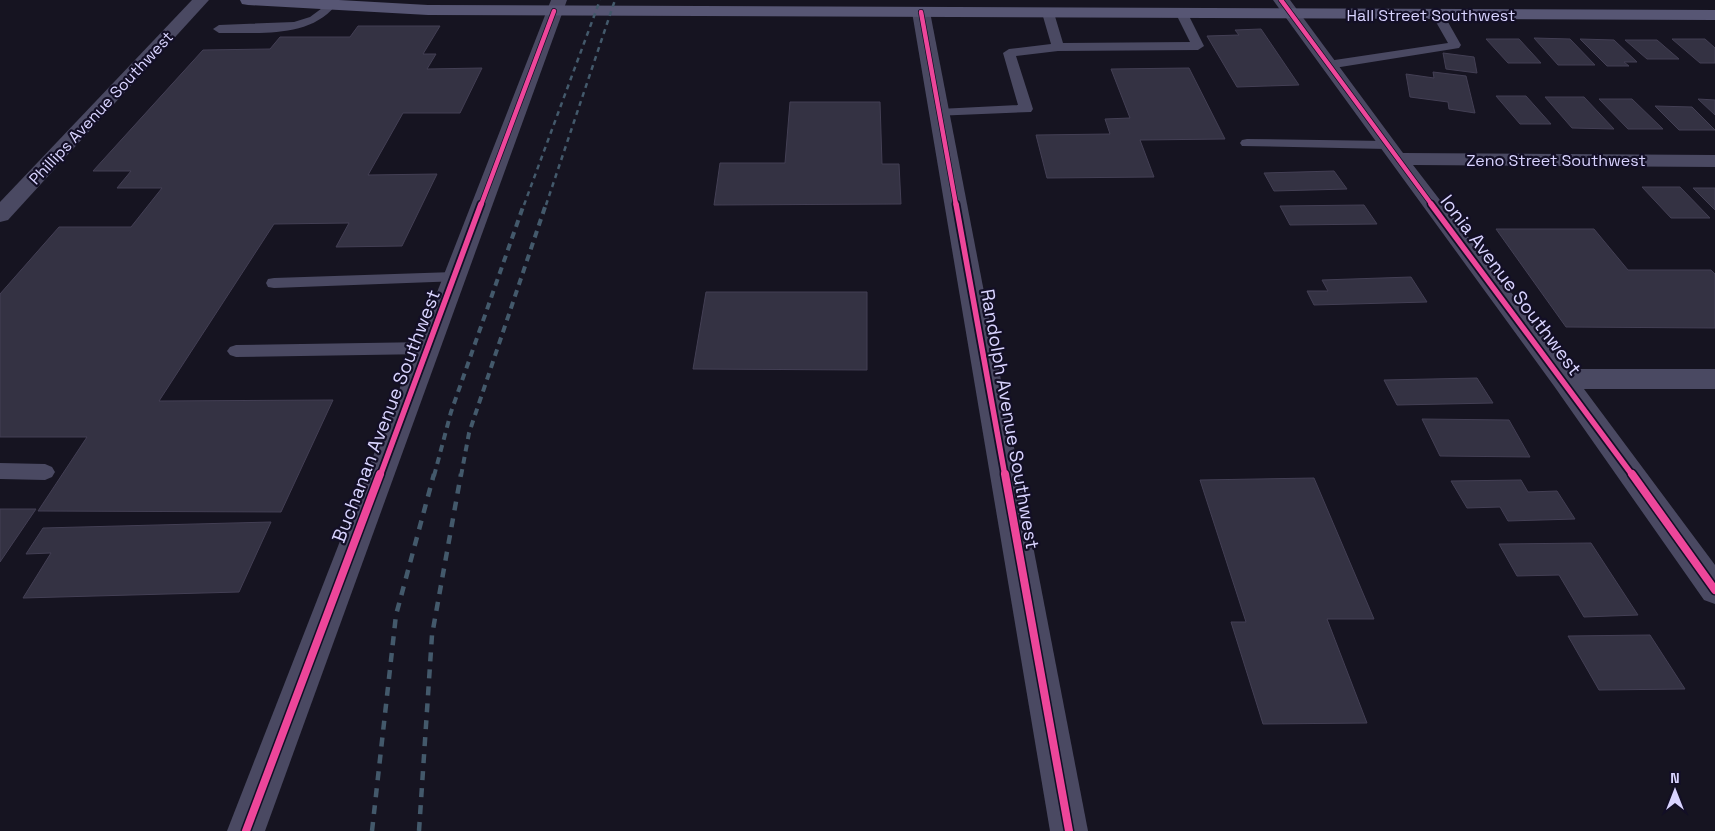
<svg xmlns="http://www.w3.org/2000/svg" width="1715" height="831" font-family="'Space Grotesk',sans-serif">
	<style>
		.building { fill: #343243; stroke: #433f54 }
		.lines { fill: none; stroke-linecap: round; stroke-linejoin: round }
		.lane { fill: #4a4962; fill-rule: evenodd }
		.street { fill: #4a4962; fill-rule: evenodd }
		.secondary { fill: #575674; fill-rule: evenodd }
		.rail-far2 { stroke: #43596b; stroke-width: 2.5; stroke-dasharray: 5 4.5; stroke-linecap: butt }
		.rail-far1 { stroke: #43596b; stroke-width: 4; stroke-dasharray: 7 5.5; stroke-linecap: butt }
		.rail { stroke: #43596b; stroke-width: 4.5; stroke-dasharray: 9 8; stroke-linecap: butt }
		.cycleway-far2-casing { stroke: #130f26; stroke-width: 6 }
		.cycleway-far1-casing { stroke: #130f26; stroke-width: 9 }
		.cycleway-casing { stroke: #130f26; stroke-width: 11 }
		.cycleway-far2 { stroke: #ed469a; stroke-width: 4.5 }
		.cycleway-far1 { stroke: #ed469a; stroke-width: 5.5 }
		.cycleway { stroke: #ed469a; stroke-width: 8 }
		.labels { text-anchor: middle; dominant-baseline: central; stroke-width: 4.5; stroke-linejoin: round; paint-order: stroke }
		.far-street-label { font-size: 16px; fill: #d9d4ff; stroke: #130f26 }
		.street-label { font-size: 19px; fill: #d9d4ff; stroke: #130f26 }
	</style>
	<rect width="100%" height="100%" fill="#161421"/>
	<g class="building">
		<path d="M358 26H440L423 54H436L427 69 482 68 460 113H403L368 175 437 174 402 246 336 247 349 223 274 224 159 401 333 400 281 512 38 511 87 437H0V294L59 227H131L162 188H117L131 171H93L203 50 270 49 280 37H350Z"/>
		<path d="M1261 29 1299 85 1237 87 1207 36 1239 35 1235 30Z"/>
		<path d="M1534 38 1570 39 1595 65H1558Z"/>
		<path d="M1486 39H1519L1541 63H1508Z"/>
		<path d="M1580 39 1614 40 1637 62H1624L1629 66H1607Z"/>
		<path d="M1672 39H1705L1715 48V63H1700Z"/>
		<path d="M1625 40H1657L1679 59H1647Z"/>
		<path d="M1443 53 1474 57 1477 73 1446 69Z"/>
		<path d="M1189 68 1225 139 1140 140 1154 177 1047 178 1036 135 1110 134 1105 119 1130 118 1111 69Z"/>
		<path d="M1433 72 1466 76 1475 113 1449 109 1448 102 1410 97 1406 74 1434 78Z"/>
		<path d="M1496 96H1526L1551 124H1520Z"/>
		<path d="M1545 97H1584L1614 129 1572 128Z"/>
		<path d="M1599 99H1632L1663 129H1628Z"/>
		<path d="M1698 99 1715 100V115Z"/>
		<path d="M790 102H880L882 164H899L901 204 714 205 720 163H785Z"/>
		<path d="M1655 106 1692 107 1715 130H1679Z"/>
		<path d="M1334 171 1347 189 1274 191 1264 173Z"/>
		<path d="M1642 187H1680L1710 218H1671Z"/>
		<path d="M1693 188H1715V210Z"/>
		<path d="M1364 205 1377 224 1290 225 1280 206Z"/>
		<path d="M1496 229H1594L1628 270H1711L1715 274V328L1566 327Z"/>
		<path d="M1411 277 1427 302 1314 305 1307 291H1328L1322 280Z"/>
		<path d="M706 292H867V370L693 369Z"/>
		<path d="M1477 378 1493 403 1397 405 1384 380Z"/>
		<path d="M1422 419 1509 420 1530 457 1440 456Z"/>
		<path d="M1314 478 1374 619H1327L1367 723 1263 724 1231 622H1246L1200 480Z"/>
		<path d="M1521 480 1528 492 1557 491 1575 519 1508 521 1500 507 1467 508 1451 481Z"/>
		<path d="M0 509H36L0 562Z"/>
		<path d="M271 522 239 592 23 598 51 553 26 554 43 528Z"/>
		<path d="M1591 543 1638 615 1584 617 1559 575 1517 576 1499 544Z"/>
		<path d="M1650 635 1685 689 1599 690 1568 636Z"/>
	</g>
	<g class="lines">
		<g class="lane">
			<path d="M329 3 335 6C308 39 257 32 219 33L213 29 219 25 294 22 310 17Z"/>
			<path d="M1048 10 1054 13 1063 43 1190 42 1176 14 1182 11 1188 14 1204 46 1198 50 1058 51 1016 56 1033 109 1031 112 934 116 932 113 934 110 939 109 1018 105 1003 53 1009 49 1051 44 1042 13Z"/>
			<path d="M1438 12 1444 15 1461 45 1459 48 1328 69 1322 65 1328 61 1448 43 1432 15Z"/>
			<path d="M1247 139 1387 141 1394 145 1387 149 1242 146 1240 143 1242 140Z"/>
			<path d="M454 272 460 273 462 277 460 281 274 288 268 287 266 283 268 279 274 278Z"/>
			<path d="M428 342 434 344 437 348 434 352 428 354 236 357 230 355 227 351 230 347 236 345Z"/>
			<path d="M0 463 45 464 52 467 55 472 52 477 45 480 0 479Z"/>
		</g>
		<g class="street">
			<path d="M192 0H209L8 220 0 222V202Z"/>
			<path d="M551 0H567L265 831H227Z"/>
			<path d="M1273 0H1290L1403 153 1715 155V167L1413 165 1570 369H1715V389H1584L1715 565V604L1704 600 1554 386Z"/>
			<path d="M921 7 927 8 930 12 1088 831H1050L912 12 915 8Z"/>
		</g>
		<path class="secondary" d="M240 0H339L428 5 1715 10V20L428 15 248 5 242 4Z"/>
		<g class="rail-far2">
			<path d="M524 205 600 0"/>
			<path d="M546 205 615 0"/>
		</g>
		<g class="rail-far1">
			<path d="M434 476 451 412 524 204"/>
			<path d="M461 476 469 433 546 204"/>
		</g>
		<g class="rail">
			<path d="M372 831 396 615 434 474"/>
			<path d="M419 831 432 635 461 474"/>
		</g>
		<g class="cycleway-far2-casing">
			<g id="cycleway-far2">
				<path d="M1281 0 1432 205"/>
				<path d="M921 12 956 205"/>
				<path d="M481 205 554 11"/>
			</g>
		</g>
		<g class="cycleway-far1-casing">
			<g id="cycleway-far1">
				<path d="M956 204 1005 476"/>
				<path d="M1431 204 1633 476"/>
				<path d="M380 476 481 204"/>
			</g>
		</g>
		<g class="cycleway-casing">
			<g id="cycleway">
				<path d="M1005 474 1069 831"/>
				<path d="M1632 474 1715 590"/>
				<path d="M246 831 380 474"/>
			</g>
		</g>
		<use href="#cycleway-far2" class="cycleway-far2"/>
		<use href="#cycleway-far1" class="cycleway-far1"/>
		<use href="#cycleway" class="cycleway"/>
	</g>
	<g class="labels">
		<g class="far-street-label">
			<text x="1431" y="15">Hall Street Southwest</text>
			<text transform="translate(101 108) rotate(-47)">Phillips Avenue Southwest</text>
			<text x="1556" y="160">Zeno Street Southwest</text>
		</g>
		<g class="street-label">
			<text transform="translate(1511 285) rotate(53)">Ionia Avenue Southwest</text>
			<text transform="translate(386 416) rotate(-69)">Buchanan Avenue Southwest</text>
			<text transform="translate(1010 419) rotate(80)">Randolph Avenue Southwest</text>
		</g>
	</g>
	<g transform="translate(1675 791)" stroke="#130f26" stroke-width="4" paint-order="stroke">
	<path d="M0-4L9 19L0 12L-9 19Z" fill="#d9d4ff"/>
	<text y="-8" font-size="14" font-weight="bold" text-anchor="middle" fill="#d9d4ff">N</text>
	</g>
</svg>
